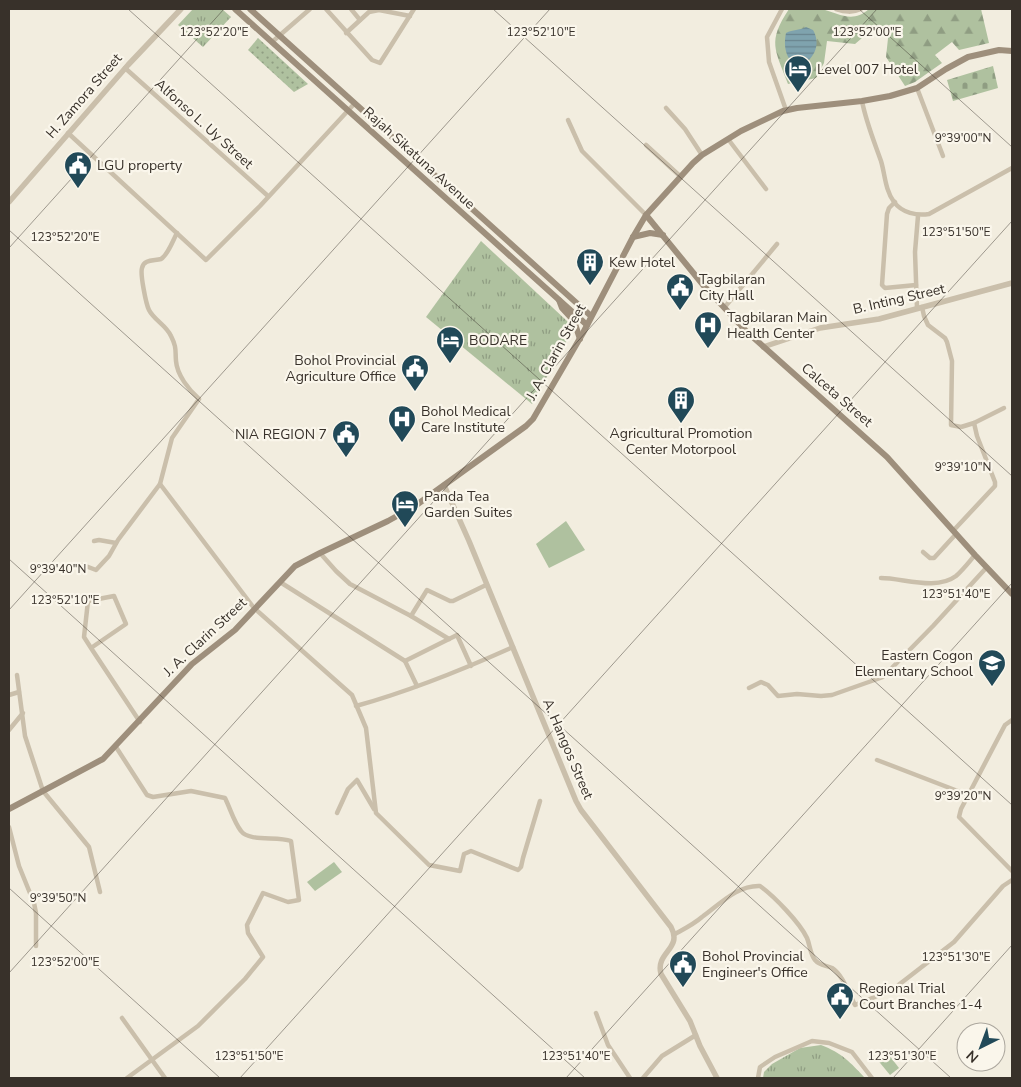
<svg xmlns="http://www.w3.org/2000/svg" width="1021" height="1087" font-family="'Nunito Sans',sans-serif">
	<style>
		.grass { fill: #afc19f }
		.forest { fill: url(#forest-firs) }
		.cemetery { fill: url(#cemetery-stones) }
		.park { fill: url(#park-tufts) }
		.garden { fill: url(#garden-dots) }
		.water { fill: url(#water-rules) }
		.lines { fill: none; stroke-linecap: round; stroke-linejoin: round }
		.minor { stroke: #cabfab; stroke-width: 4.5 }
		.tertiary { stroke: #cabfab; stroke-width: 5.5 }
		.secondary { stroke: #9e8f7c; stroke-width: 6 }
		.ticks { fill: none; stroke: #38312a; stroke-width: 1; stroke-opacity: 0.45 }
		.labels { text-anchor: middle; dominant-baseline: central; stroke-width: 4.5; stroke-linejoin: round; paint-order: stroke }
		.poi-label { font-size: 14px; fill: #38312a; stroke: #faf6eb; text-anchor: start }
		.street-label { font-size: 14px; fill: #38312a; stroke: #faf6eb }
		.ticks-label { font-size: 12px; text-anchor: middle; fill: #38312a; stroke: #faf6eb; stroke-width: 4.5; stroke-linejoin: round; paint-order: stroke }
	</style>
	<defs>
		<pattern id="forest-firs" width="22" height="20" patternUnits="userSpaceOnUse" patternTransform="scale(1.25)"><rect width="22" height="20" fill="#afc19f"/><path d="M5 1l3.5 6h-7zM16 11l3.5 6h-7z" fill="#8f9d82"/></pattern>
		<pattern id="cemetery-stones" width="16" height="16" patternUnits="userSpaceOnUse" patternTransform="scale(1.25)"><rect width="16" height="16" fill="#afc19f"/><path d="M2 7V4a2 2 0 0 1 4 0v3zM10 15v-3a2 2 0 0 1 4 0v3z" fill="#8f9d82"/></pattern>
		<pattern id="park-tufts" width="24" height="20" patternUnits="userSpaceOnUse" patternTransform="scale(1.25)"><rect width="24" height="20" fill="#afc19f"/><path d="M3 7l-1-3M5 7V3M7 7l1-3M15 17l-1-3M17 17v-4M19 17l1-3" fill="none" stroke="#8f9d82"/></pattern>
		<pattern id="garden-dots" width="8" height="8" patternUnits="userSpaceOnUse" patternTransform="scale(1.25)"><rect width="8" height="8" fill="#afc19f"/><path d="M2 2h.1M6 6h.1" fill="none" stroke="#8f9d82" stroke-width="1.8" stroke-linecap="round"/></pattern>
		<pattern id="water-rules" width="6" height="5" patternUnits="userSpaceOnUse" patternTransform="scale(1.25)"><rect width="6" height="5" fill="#7fa3ae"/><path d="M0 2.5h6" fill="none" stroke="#69858e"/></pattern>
	</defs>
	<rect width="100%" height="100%" fill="#f2eddf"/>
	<g class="grass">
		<path d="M566 521 585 550 549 568 536 544Z"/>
		<path d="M334 862 342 872 315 891 307 882Z"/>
		<path d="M885 1050 899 1068 890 1075 876 1058Z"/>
	</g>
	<path class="forest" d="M789 9C799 9 811 7 821 9 839 13 852 24 869 9H981L989 43 959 50 952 42 935 55 942 63 915 82 905 86 886 57 889 29 875 27 855 44 827 41 824 63 816 78 788 84C775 49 767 42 789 9Z"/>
	<path class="cemetery" d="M993 66 998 88 953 101 947 80Z"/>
	<g class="park">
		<path d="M193 9H222L231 17 203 47 178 25Z"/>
		<path d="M481 241 567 321 570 325V335L532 404 426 317Z"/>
		<path d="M821 1045C842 1053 850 1062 865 1078H763L764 1072 772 1064 800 1048Z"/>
	</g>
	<path class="garden" d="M258 38 308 84 294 92 248 50Z"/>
	<path class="water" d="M806 27 813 30C821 44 815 57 802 66 786 64 783 47 786 33 793 29 799 31 806 27Z"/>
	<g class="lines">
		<g class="minor">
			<path d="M326 9 372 60 380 63 414 9"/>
			<path d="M351 9 360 20"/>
			<path d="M782 9 767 37 769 62 786 110"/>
			<path d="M836 9C845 12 852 13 861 9"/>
			<path d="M346 33 369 12 379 10 410 16"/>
			<path d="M272 42 310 9"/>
			<path d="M125 68 268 196"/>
			<path d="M917 88 943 156"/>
			<path d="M862 101C866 122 874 141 881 161 885 174 885 190 894 202 902 213 917 216 929 214L1012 168"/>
			<path d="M666 108 685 129 702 155"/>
			<path d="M568 120 582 151 646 215"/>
			<path d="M68 133 206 260 260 206 355 103"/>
			<path d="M728 139 766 189"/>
			<path d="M646 145 681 177"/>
			<path d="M895 202 889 208 887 214 882 285 885 288 916 285"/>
			<path d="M177 233C173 240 168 255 161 259 154 261 144 259 142 268 140 274 146 304 149 310 154 320 166 325 171 336 177 348 175 350 176 361 177 375 189 390 199 399L172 438 160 484 254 608 352 695 366 728 376 813 429 865 460 871 464 854 471 851 518 870 521 867 523 858 540 801"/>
			<path d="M922 307 924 316 928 325 945 338 947 342 952 361 951 425 961 427 974 423 977 436 995 482V486L953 531"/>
			<path d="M724 308 777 244"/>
			<path d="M917 308 915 252 918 216"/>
			<path d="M974 423 1004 408"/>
			<path d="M94 541 99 540 116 543"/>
			<path d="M923 552 930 558H934L956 534"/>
			<path d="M320 553 336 571 350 584 411 616 427 590 450 601H453L486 585"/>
			<path d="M83 565 96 570 109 556 118 540 160 484"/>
			<path d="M881 578C903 578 936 591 956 576 963 570 969 562 975 555"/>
			<path d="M280 582 405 661 417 686"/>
			<path d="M411 616 449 639"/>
			<path d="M91 648 126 624 114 596 88 601 84 637 91 648 140 722"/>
			<path d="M405 661 457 635 471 666"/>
			<path d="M17 675 25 736 43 791 89 847 100 892"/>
			<path d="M749 688 761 682 768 685 778 696 797 694 821 696 832 695 883 677 933 626 987 567"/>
			<path d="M9 695 19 692"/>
			<path d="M356 706C410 691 462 670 513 647"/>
			<path d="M1012 720 1005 725 961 809 959 817 1012 871"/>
			<path d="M9 730 23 713"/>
			<path d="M116 747 147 795 153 797 191 791 225 798C230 808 234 822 241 831 249 842 277 836 291 841L299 900 288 902 263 893 247 925 248 933 263 957 245 979 198 1026 127 1078"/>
			<path d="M877 760 968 795"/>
			<path d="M337 813 348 789 357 780 374 809"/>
			<path d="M9 827 19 866 34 903 36 913V946"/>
			<path d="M675 934C684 929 694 924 702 917 719 905 737 885 760 886 774 896 800 923 807 938 810 945 810 954 815 960 820 966 826 965 832 968 843 975 849 994 855 1005L892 990 954 942 1003 886 1012 880"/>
			<path d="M596 1013 608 1045 630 1078"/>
			<path d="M122 1018 165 1078"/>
			<path d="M643 1078 662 1056 696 1035"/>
			<path d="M758 1078 760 1067 775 1057 812 1041 829 1043 852 1052 872 1078"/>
		</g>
		<g class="tertiary">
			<path d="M9 202 128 65 181 9"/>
			<path d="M763 347 820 328 879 319 1012 283"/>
			<path d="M444 485 469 541 576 801 581 810 671 927C683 949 655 952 661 974L690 1021 700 1046 717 1078"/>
		</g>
		<g class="secondary">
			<path d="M235 9 587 325"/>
			<path d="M250 9 591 316"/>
			<path d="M646 215 704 286 746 331 887 457 975 555 1012 594"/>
			<path d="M633 237 650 233 663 235"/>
			<path d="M559 300 562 308 574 321 580 339"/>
			<path d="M9 809 103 759 192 664 235 630 295 566 320 553 388 521 415 506 526 426 533 419 583 333 633 237 646 215 693 163 702 155 741 131 783 111 797 108 862 101 890 96 917 88 946 69 968 57 999 50 1012 51"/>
		</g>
	</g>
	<path class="ticks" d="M128 9 1012 805M493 9 1012 476M859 9 1012 147M9 230 951 1078M9 248 224 9M9 559 585 1078M9 610 550 9M9 888 220 1078M9 973 877 9M240 1078 1012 221M566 1078 1012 583M893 1078 1012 945"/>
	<defs>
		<g id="hotel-pin" transform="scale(1.4375)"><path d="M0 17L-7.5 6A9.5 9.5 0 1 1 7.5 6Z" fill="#214958" stroke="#faf6eb"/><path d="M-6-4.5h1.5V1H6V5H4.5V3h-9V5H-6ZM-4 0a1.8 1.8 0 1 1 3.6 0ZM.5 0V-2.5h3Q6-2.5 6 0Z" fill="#fff"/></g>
		<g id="civic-pin" transform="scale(1.4375)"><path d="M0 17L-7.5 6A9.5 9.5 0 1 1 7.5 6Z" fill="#214958" stroke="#faf6eb"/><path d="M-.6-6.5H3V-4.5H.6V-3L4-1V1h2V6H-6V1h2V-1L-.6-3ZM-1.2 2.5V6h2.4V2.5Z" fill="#fff"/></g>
		<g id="building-pin" transform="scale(1.4375)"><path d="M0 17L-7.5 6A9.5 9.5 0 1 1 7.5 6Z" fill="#214958" stroke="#faf6eb"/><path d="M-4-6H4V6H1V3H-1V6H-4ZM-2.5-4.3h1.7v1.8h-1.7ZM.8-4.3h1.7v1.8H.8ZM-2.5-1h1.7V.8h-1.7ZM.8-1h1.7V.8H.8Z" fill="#fff"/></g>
		<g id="hospital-pin" transform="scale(1.4375)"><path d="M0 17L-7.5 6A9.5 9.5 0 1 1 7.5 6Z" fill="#214958" stroke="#faf6eb"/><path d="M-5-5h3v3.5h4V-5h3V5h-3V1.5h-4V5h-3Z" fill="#fff"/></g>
		<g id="school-pin" transform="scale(1.4375)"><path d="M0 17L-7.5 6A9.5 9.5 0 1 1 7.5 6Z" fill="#214958" stroke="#faf6eb"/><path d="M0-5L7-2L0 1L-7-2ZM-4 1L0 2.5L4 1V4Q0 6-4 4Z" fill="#fff"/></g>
	</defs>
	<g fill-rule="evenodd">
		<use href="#hotel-pin" x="798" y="69"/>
		<use href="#civic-pin" x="78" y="165"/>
		<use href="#building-pin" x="590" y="262"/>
		<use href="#civic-pin" x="680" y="287"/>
		<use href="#hospital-pin" x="708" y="325"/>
		<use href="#hotel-pin" x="450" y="340"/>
		<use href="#civic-pin" x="415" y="368"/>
		<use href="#building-pin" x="681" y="400"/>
		<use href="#hospital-pin" x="402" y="419"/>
		<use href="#civic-pin" x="346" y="434"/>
		<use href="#hotel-pin" x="405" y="504"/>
		<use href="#school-pin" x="992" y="663"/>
		<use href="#civic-pin" x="683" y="964"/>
		<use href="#civic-pin" x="840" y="996"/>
	</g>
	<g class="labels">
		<g class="poi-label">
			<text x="817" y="69">Level 007 Hotel</text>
			<text x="97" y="165">LGU property</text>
			<text x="609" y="262">Kew Hotel</text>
			<text x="699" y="279">Tagbilaran<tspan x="699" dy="16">City Hall</tspan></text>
			<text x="727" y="317">Tagbilaran Main<tspan x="727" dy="16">Health Center</tspan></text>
			<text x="469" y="340">BODARE</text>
			<text x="396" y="360" text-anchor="end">Bohol Provincial<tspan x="396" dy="16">Agriculture Office</tspan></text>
			<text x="421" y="411">Bohol Medical<tspan x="421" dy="16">Care Institute</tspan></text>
			<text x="681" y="433" text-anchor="middle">Agricultural Promotion<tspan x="681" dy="16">Center Motorpool</tspan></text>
			<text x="327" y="434" text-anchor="end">NIA REGION 7</text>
			<text x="424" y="496">Panda Tea<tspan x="424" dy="16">Garden Suites</tspan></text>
			<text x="973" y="655" text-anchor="end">Eastern Cogon<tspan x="973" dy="16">Elementary School</tspan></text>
			<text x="702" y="956">Bohol Provincial<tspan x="702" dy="16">Engineer's Office</tspan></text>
			<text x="859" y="988">Regional Trial<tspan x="859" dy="16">Court Branches 1-4</tspan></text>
		</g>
		<g class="street-label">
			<text transform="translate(84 96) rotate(-49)">H. Zamora Street</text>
			<text transform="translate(204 124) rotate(42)">Alfonso L. Uy Street</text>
			<text transform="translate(419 158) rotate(42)">Rajah Sikatuna Avenue</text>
			<text transform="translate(899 299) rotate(-13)">B. Inting Street</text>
			<text transform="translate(556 352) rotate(-61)">J. A. Clarin Street</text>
			<text transform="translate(837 395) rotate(41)">Calceta Street</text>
			<text transform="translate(205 637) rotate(-43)">J. A. Clarin Street</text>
			<text transform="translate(568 749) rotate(67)">A. Hangos Street</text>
		</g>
	</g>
	<g class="ticks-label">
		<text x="214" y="36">123°52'20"E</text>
		<text x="541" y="36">123°52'10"E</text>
		<text x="867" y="36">123°52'00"E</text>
		<text x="963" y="142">9°39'00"N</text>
		<text x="956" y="236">123°51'50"E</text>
		<text x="65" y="241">123°52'20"E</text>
		<text x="963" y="471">9°39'10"N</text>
		<text x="58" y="573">9°39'40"N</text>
		<text x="956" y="598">123°51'40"E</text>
		<text x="65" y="604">123°52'10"E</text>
		<text x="963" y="800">9°39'20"N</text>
		<text x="58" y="902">9°39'50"N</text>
		<text x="956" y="961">123°51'30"E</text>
		<text x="65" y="966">123°52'00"E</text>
		<text x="249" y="1060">123°51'50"E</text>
		<text x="576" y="1060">123°51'40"E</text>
		<text x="902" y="1060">123°51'30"E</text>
	</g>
	<rect width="1021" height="1087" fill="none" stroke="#38312a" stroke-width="20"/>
	<g transform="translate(981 1047) rotate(222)"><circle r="24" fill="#faf6eb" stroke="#aca79e"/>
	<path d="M0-4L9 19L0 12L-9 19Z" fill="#214958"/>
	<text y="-8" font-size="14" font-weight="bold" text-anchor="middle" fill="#38312a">N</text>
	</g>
</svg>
